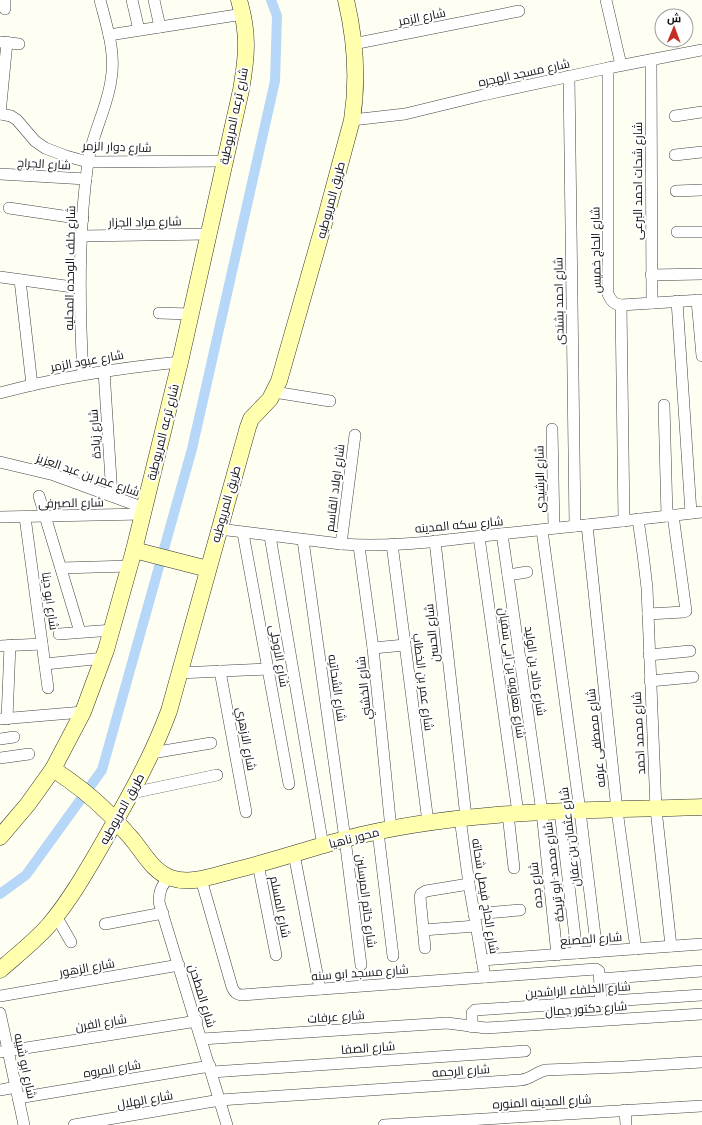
<svg xmlns="http://www.w3.org/2000/svg" width="702" height="1125" font-family="'Times New Roman',Cairo,serif">
	<style>
		.lines { fill: none; stroke-linecap: round; stroke-linejoin: round }
		.canal { stroke: #b6d7f7; stroke-width: 10 }
		.street-casing { stroke: #434343; stroke-width: 12 }
		.secondary-casing { stroke: #323232; stroke-width: 17 }
		.street { stroke: #fff; stroke-width: 11 }
		.secondary { stroke: #ffffad; stroke-width: 16 }
		.labels { text-anchor: middle; dominant-baseline: central; stroke-width: 4; stroke-linejoin: round; paint-order: stroke }
		.street-label { font-size: 12px; fill: #101010; stroke: #fff }
	</style>
	<rect width="100%" height="100%" fill="#fffef2"/>
	<g class="lines">
		<path class="canal" d="M0 894 26 875 102 770 192 449 275 81 277 16 271 0"/>
		<g class="street-casing">
			<g id="street">
				<path d="M5 0V9"/>
				<path d="M132 0 139 30"/>
				<path d="M154 0 160 27"/>
				<path d="M606 0 621 65"/>
				<path d="M109 35 243 14"/>
				<path d="M1 42 19 44"/>
				<path d="M353 44 519 11"/>
				<path d="M651 60 652 303"/>
				<path d="M608 68V294C611 301 614 304 621 305L702 300"/>
				<path d="M569 76 575 526"/>
				<path d="M0 114 11 116 17 120 35 141 45 148 66 156 88 162 224 161"/>
				<path d="M0 114 7 42"/>
				<path d="M675 116 702 112"/>
				<path d="M352 120 405 114 483 95 608 68 702 50"/>
				<path d="M675 155 702 152"/>
				<path d="M0 174 86 179"/>
				<path d="M676 191 702 190"/>
				<path d="M9 208 83 219"/>
				<path d="M677 232H702"/>
				<path d="M82 236 208 234"/>
				<path d="M651 275 702 274"/>
				<path d="M0 277 80 288"/>
				<path d="M20 280 32 385"/>
				<path d="M697 300 702 356"/>
				<path d="M677 301 691 513"/>
				<path d="M621 305 624 521"/>
				<path d="M159 313 190 314"/>
				<path d="M104 371 112 496"/>
				<path d="M83 374C79 304 78 232 88 162 92 134 107 109 111 80 116 53 107 27 100 0"/>
				<path d="M274 392 330 401"/>
				<path d="M0 393C59 377 119 368 180 362"/>
				<path d="M664 405 667 516"/>
				<path d="M552 429 554 528"/>
				<path d="M0 462 54 475 144 508"/>
				<path d="M39 496 80 632"/>
				<path d="M0 517 143 514"/>
				<path d="M25 517 48 688"/>
				<path d="M638 519 643 554 647 588 656 809 671 946"/>
				<path d="M587 525 617 810 636 949"/>
				<path d="M219 529 341 544C393 548 448 540 500 534 568 527 635 520 702 512"/>
				<path d="M542 530 580 811 597 952"/>
				<path d="M243 533 289 784"/>
				<path d="M502 534 542 812 557 955"/>
				<path d="M270 536 323 846"/>
				<path d="M479 537 518 813"/>
				<path d="M303 540 345 839 361 965"/>
				<path d="M435 541 466 817"/>
				<path d="M341 544 355 435"/>
				<path d="M392 544 428 822"/>
				<path d="M359 546 373 648 391 829"/>
				<path d="M61 568 130 566"/>
				<path d="M508 575 527 572"/>
				<path d="M648 614 684 612 686 611 673 515"/>
				<path d="M59 634 113 630"/>
				<path d="M0 646 42 644"/>
				<path d="M373 648 405 645"/>
				<path d="M649 655 690 651"/>
				<path d="M45 664 104 658"/>
				<path d="M220 671 246 812"/>
				<path d="M179 673 268 669"/>
				<path d="M650 681 693 677"/>
				<path d="M0 719 83 712"/>
				<path d="M7 719 10 645"/>
				<path d="M0 739 14 737"/>
				<path d="M152 753 211 743"/>
				<path d="M0 758 29 754"/>
				<path d="M132 793 217 775"/>
				<path d="M560 811 577 953"/>
				<path d="M508 814 514 868"/>
				<path d="M460 818 469 884 485 977"/>
				<path d="M378 832 393 956"/>
				<path d="M294 854 320 989"/>
				<path d="M258 864 276 955"/>
				<path d="M169 877C162 885 159 891 159 902L227 1125"/>
				<path d="M201 879 232 987C234 992 236 994 241 995L596 969 599 971 601 1002"/>
				<path d="M474 914 520 910"/>
				<path d="M56 916 71 942"/>
				<path d="M105 924 163 913"/>
				<path d="M423 930 476 926"/>
				<path d="M425 948 420 897 421 894 426 891 469 884"/>
				<path d="M482 960 702 944"/>
				<path d="M600 979 702 971"/>
				<path d="M0 996 179 965"/>
				<path d="M0 1013 24 1125"/>
				<path d="M472 1027V1013L475 1010 702 995"/>
				<path d="M202 1039 447 1023 486 1028 702 1014"/>
				<path d="M0 1052 197 1021"/>
				<path d="M212 1072 525 1051"/>
				<path d="M0 1090 16 1087"/>
				<path d="M18 1098 210 1066"/>
				<path d="M625 1110 626 1125"/>
				<path d="M74 1125 220 1100 521 1080C531 1079 536 1072 546 1070L623 1067 702 1062"/>
				<path d="M384 1125 702 1106"/>
			</g>
		</g>
		<g class="secondary-casing">
			<g id="secondary">
				<path d="M134 550 208 569"/>
				<path d="M53 769C71 781 89 794 105 810 115 819 123 829 132 839 143 852 153 872 171 878 192 885 215 875 236 870 273 861 308 849 345 839 461 809 582 811 702 807"/>
				<path d="M0 837 28 804 53 769 83 712 106 650 134 550 180 362 241 90C247 56 249 34 239 0"/>
				<path d="M0 970C17 955 35 941 49 925 71 899 87 870 104 841 128 799 152 757 169 711L248 427 251 419 270 399 279 381 325 220 352 120C358 81 355 38 346 0"/>
			</g>
		</g>
		<use href="#street" class="street"/>
		<use href="#secondary" class="secondary"/>
	</g>
	<g class="labels">
		<g class="street-label">
			<text transform="translate(422 17) rotate(-11)">شارع الزمر</text>
			<text transform="translate(524 73) rotate(-12)">شارع مسجد الهجره</text>
			<text transform="translate(234 116) rotate(-78)">شارع ترعه المريوطية</text>
			<text transform="translate(117 147) rotate(2)">شارع دوار الزمر</text>
			<text transform="translate(44 164) rotate(3)">شارع الجراج</text>
			<text transform="translate(638 181) rotate(-90)">شارع شحات احمد البرعى</text>
			<text transform="translate(331 200) rotate(-75)">طريق المريوطيه</text>
			<text transform="translate(145 222) rotate(-1)">شارع مراد الجزار</text>
			<text transform="translate(596 250) rotate(-91)">شارع الحاج خميس</text>
			<text transform="translate(70 268) rotate(-89)">شارع خلف الوحده المحليه</text>
			<text transform="translate(559 301) rotate(-91)">شارع احمد بشندى</text>
			<text transform="translate(87 361) rotate(-10)">شارع عبود الزمر</text>
			<text transform="translate(163 432) rotate(-76)">شارع ترعه المريوطية</text>
			<text transform="translate(95 434) rotate(-94)">شارع زيادة</text>
			<text transform="translate(88 475) rotate(19)">شارع عمر بن عبد العزيز</text>
			<text transform="translate(540 479) rotate(-91)">شارع الرشيدى</text>
			<text transform="translate(335 488) rotate(-83)">شارع اولاد القاسم</text>
			<text transform="translate(71 503) rotate(-1)">شارع الصيرفى</text>
			<text transform="translate(226 504) rotate(-74)">طريق المريوطيه</text>
			<text transform="translate(459 525) rotate(-5)">شارع سكه المدينه</text>
			<text transform="translate(50 601) rotate(82)">شارع ابو دينا</text>
			<text transform="translate(432 633) rotate(-96)">شارع الحسن</text>
			<text transform="translate(279 656) rotate(80)">شارع الاوجلى</text>
			<text transform="translate(535 671) rotate(82)">شارع خالد بن الوليد</text>
			<text transform="translate(512 673) rotate(82)">شارع معاويه بن ابى سفيان</text>
			<text transform="translate(423 682) rotate(83)">شارع عمر بن الخطاب</text>
			<text transform="translate(337 688) rotate(82)">شارع الشحاتيه</text>
			<text transform="translate(364 688) rotate(-96)">شارع الخشني</text>
			<text transform="translate(639 733) rotate(-93)">شارع محمد احمد</text>
			<text transform="translate(596 738) rotate(-96)">شارع مصطفى عرفه</text>
			<text transform="translate(246 739) rotate(80)">شارع الازهري</text>
			<text transform="translate(122 809) rotate(-61)">طريق المريوطيه</text>
			<text transform="translate(570 837) rotate(-97)">شارع عثمان بن عفان</text>
			<text transform="translate(354 838) rotate(-14)">محور ناهيا</text>
			<text transform="translate(554 872) rotate(-97)">شارع محمد ابو تريكة</text>
			<text transform="translate(536 885) rotate(-96)">شارع جده</text>
			<text transform="translate(485 896) rotate(81)">شارع الحاج فيصل شحاته</text>
			<text transform="translate(366 901) rotate(83)">شارع خاتم المرسلين</text>
			<text transform="translate(280 907) rotate(79)">شارع المسلم</text>
			<text transform="translate(591 939) rotate(-4)">شارع المصنع</text>
			<text transform="translate(87 968) rotate(-10)">شارع الزهور</text>
			<text transform="translate(360 973) rotate(-4)">شارع مسجد ابو سنه</text>
			<text transform="translate(578 990) rotate(-4)">شارع الخلفاء الراشدين</text>
			<text transform="translate(202 996) rotate(73)">شارع المطحن</text>
			<text transform="translate(586 1009) rotate(-4)">شارع دكتور جمال</text>
			<text transform="translate(336 1017) rotate(-4)">شارع عرفات</text>
			<text transform="translate(101 1023) rotate(-9)">شارع الفرن</text>
			<text transform="translate(368 1048) rotate(-4)">شارع الصفا</text>
			<text transform="translate(25 1066) rotate(78)">شارع ابو شيبه</text>
			<text transform="translate(112 1069) rotate(-9)">شارع المروه</text>
			<text transform="translate(461 1071) rotate(-4)">شارع الرحمه</text>
			<text transform="translate(145 1100) rotate(-10)">شارع الهلال</text>
			<text transform="translate(542 1102) rotate(-3)">شارع المدينه المنوره</text>
		</g>
	</g>
	<g transform="translate(674 28) rotate(1)"><circle r="19" fill="#ffffff" stroke="#9f9f9f"/>
	<path d="M0-3L7 15L0 10L-7 15Z" fill="#c32f24"/>
	<text y="-6" font-size="11" font-weight="bold" text-anchor="middle" fill="#101010">ش</text>
	</g>
</svg>
